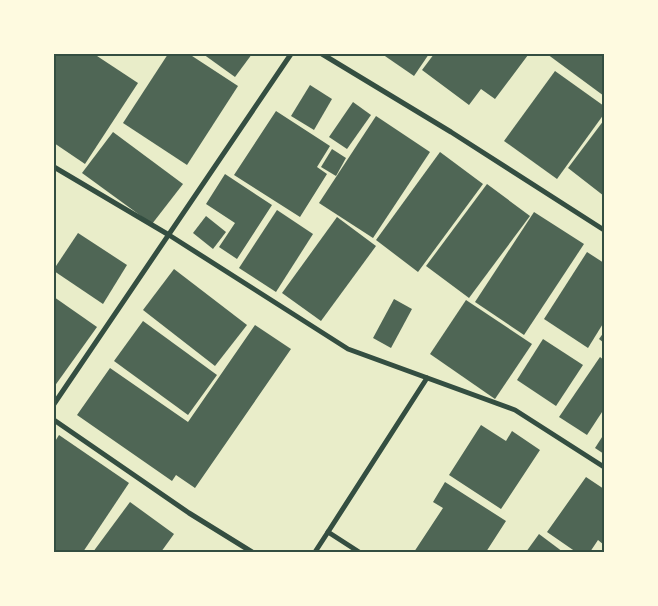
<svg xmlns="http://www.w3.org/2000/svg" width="658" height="606" font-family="'Fira Sans Condensed',sans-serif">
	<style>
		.building { fill: #4f6655 }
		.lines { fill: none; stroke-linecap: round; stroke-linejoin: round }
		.minor { stroke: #344e41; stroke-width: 5 }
		.neatline { fill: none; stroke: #344e41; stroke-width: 2 }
	</style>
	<rect width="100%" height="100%" fill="#e9edc9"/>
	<g class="building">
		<path d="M54 54H94L138 83 85 164 54 143Z"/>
		<path d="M168 54H189L238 86 187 165 123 123Z"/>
		<path d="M203 54H252L235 77Z"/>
		<path d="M382 54H429L414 76Z"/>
		<path d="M434 54H526L528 55 495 99 481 89 469 105 422 70Z"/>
		<path d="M547 54H604V96Z"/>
		<path d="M555 71 604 106V114L557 179 504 141Z"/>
		<path d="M310 85 332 99 314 130 291 116Z"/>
		<path d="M353 102 371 115 347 149 329 137Z"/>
		<path d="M276 111 330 146 317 167 327 174 300 217 234 175Z"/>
		<path d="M376 116 430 152 373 238 319 203Z"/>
		<path d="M604 120V196L568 168Z"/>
		<path d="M113 132 183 184 152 224 82 173Z"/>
		<path d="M332 149 346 158 336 176 321 167Z"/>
		<path d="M440 152 483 184 418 272 376 240Z"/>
		<path d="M225 174 272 205 237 259 219 247 235 223 206 204Z"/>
		<path d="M487 184 530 216 469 298 426 266Z"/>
		<path d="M277 210 313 234 276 292 239 268Z"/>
		<path d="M534 212 584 244 524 335 475 302Z"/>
		<path d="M206 216 226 232 213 249 193 233Z"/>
		<path d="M337 217 376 246 321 321 282 293Z"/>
		<path d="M78 233 127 265 103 304 54 271V269Z"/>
		<path d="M587 252 604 263V322L588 348 544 319Z"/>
		<path d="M174 269 247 325 215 366 143 310Z"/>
		<path d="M54 297 97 327 54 387Z"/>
		<path d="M394 299 412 309 391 348 373 338Z"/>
		<path d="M466 300 532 344 495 399 430 354Z"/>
		<path d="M143 321 217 375 188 415 114 361Z"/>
		<path d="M255 325 291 349 195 488 176 475 172 481 77 415 110 368 188 422Z"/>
		<path d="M604 332V343L599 339Z"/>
		<path d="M543 339 583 365 556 406 517 380Z"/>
		<path d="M600 357 604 360V409L587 435 559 417Z"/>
		<path d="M481 425 506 441 512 431 540 450 501 509 449 475Z"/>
		<path d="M604 434V454L595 448Z"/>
		<path d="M59 435 129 483 83 552H54V443Z"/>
		<path d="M586 477 604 489V545L598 540 590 552H576L547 532Z"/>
		<path d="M445 482 506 521 486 552H414L443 508 433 502Z"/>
		<path d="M130 502 174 534 161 552H93Z"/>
		<path d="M539 534 563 552H526Z"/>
	</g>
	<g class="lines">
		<g class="minor">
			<path d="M322 54 451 132 604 230"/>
			<path d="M54 167 169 235 348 349 515 410 604 467"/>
			<path d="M54 404 291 54"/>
			<path d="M54 420 189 513 252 552"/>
			<path d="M328 532 427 378"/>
			<path d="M315 552 328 532 359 552"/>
		</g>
	</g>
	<rect width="658" height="606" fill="none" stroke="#fefae0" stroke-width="110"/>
	<rect x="55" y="55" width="548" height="496" class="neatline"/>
</svg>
